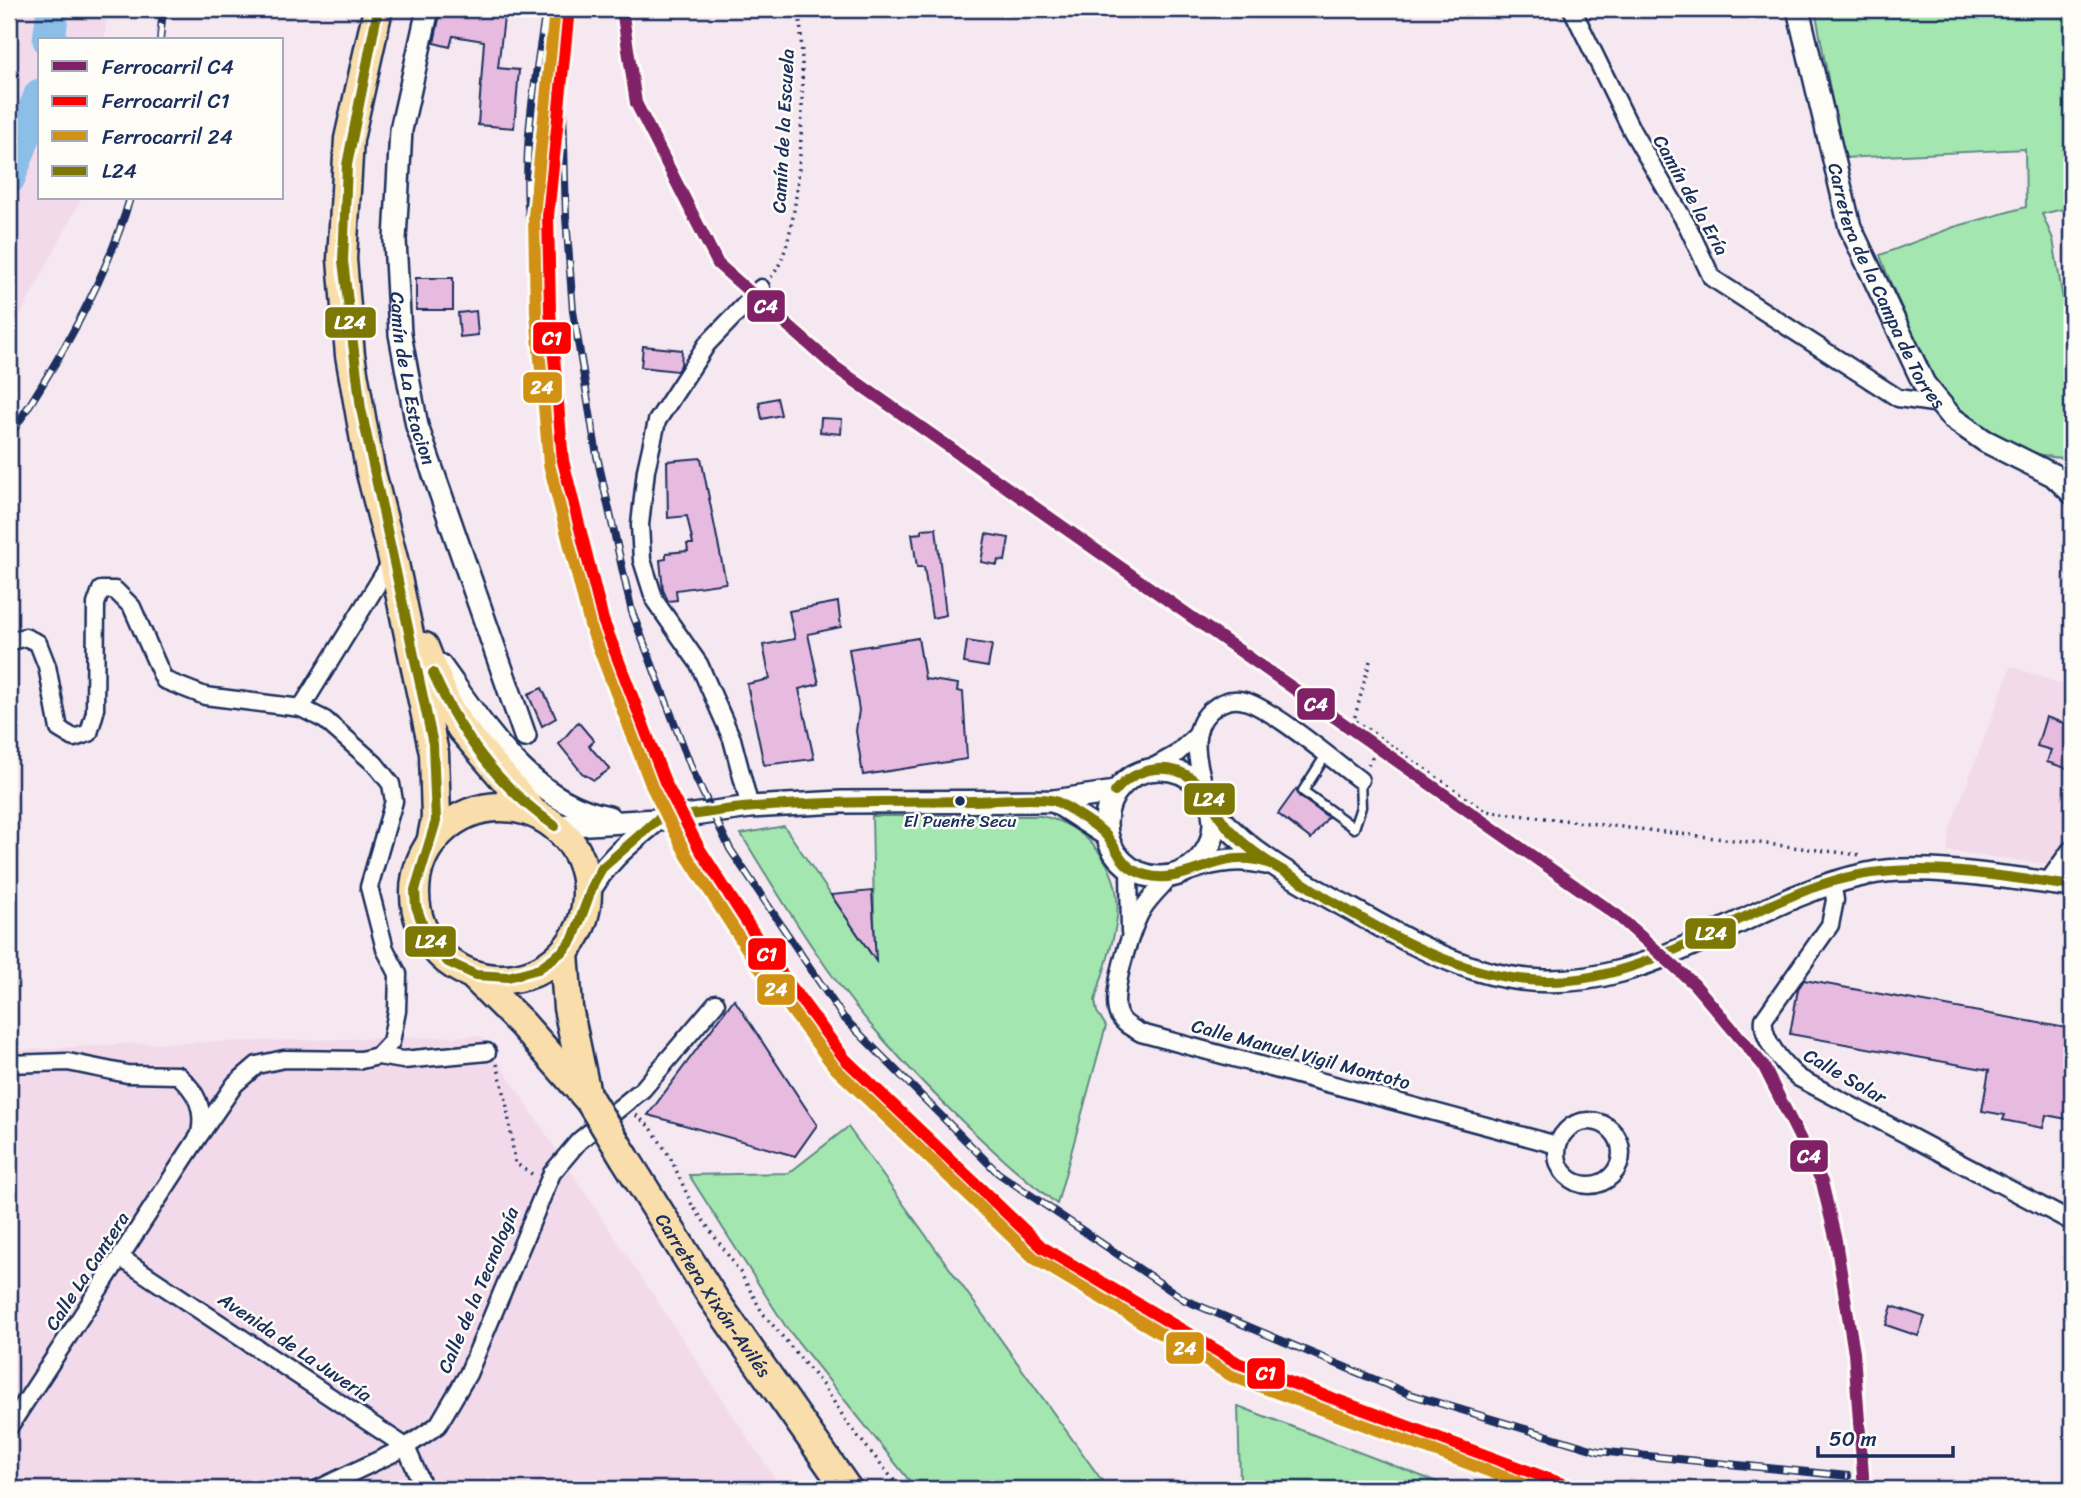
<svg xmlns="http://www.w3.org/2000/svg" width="2081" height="1498" font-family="Sriracha,sans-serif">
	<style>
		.built { fill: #f2daeb }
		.green { fill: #a4e6af; stroke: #608a86; stroke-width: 2 }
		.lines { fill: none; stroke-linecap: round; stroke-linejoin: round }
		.river { stroke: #8cbfe8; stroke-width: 33 }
		.building { fill: #e7bbe0; stroke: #1b2f5e; stroke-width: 2 }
		.lane-casing { stroke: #1b2f5e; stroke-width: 13 }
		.street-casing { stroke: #1b2f5e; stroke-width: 21 }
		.secondary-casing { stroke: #1b2f5e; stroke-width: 26 }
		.highway-casing { stroke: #1b2f5e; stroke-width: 33 }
		.path { stroke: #1b2f5e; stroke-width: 3.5; stroke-dasharray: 2 5; stroke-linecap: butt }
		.lane { stroke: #fdfcf7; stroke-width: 8 }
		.street { stroke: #fdfcf7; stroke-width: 16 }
		.secondary { stroke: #fdfcf7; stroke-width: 21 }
		.highway { stroke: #f9deab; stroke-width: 28 }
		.rail-casing { stroke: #1b2f5e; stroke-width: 8 }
		.rail { stroke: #fdfcf7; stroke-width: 5; stroke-dasharray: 16; stroke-linecap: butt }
		.highway-bridge-casing { stroke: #1b2f5e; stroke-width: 33; stroke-linecap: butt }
		.highway-bridge { stroke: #f9deab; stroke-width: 28 }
		.bus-1-casing { stroke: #fdfcf7; stroke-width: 16 }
		.bus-1 { stroke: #7d7805; stroke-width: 10 }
		.rail-1-casing { stroke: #fdfcf7; stroke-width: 18 }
		.rail-2-casing { stroke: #fdfcf7; stroke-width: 18 }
		.rail-3-casing { stroke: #fdfcf7; stroke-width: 18 }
		.rail-1 { stroke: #802168; stroke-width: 12 }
		.rail-2 { stroke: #f00; stroke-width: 12 }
		.rail-3 { stroke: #d19113; stroke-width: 12 }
		.bus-dot { fill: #1b2f5e; stroke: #fdfcf7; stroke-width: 2.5 }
		.labels { text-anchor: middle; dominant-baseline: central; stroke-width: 5; stroke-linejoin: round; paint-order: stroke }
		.bus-label { font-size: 17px; fill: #1b2f5e; stroke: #fdfcf7 }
		.street-label { font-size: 19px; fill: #1b2f5e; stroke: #fdfcf7 }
		.line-badge { stroke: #fdfcf7; stroke-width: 2.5 }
		.badge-label { font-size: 19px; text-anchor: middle; font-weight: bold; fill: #fff }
	</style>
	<rect width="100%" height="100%" fill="#f6e8f0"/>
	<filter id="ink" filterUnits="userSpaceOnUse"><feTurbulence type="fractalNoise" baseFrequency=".0143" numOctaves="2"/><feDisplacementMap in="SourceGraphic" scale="14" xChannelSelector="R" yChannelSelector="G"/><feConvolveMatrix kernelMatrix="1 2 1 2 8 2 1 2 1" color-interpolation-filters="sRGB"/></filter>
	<g filter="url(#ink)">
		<g class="built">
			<path d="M9 9H108L104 40H40V198H82L9 337Z"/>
			<path d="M2011 666 2072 688V835L2046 864 1947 851 1950 828Z"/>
			<path d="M481 1036 782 1489H9V1051L119 1044Z"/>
		</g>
		<g class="green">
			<path d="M1815 9H2072V207L2042 214 2053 239 2072 354V463L2069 458C2048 459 2032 452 2013 444 1947 415 1935 386 1909 324 1899 301 1888 279 1880 255L1954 227 2026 207 2025 149 1843 158Z"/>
			<path d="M872 816H1041C1088 825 1122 868 1117 917 1114 945 1102 974 1095 1001L1097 1012 1106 1026 1057 1204C997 1157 933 1096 883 1039 828 978 784 904 741 834L784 826 875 960Z"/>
			<path d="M848 1127 1108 1489H916L786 1327 689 1175 789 1173Z"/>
			<path d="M1238 1406 1455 1489H1223L1240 1480Z"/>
		</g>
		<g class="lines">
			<g class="river">
				<path d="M49 40 53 9"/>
				<path d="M9 178 40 95"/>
			</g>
		</g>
		<g class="building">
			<path d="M441 9H505L498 68 519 70 514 128 478 125 484 41 453 36 450 47 434 43Z"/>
			<rect x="416" y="278" width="37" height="32"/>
			<path d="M476 311 478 335 460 337 458 313Z"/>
			<path d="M643 346 682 350 681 365 677 371 641 367Z"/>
			<path d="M777 398 781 415 762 419 759 402Z"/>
			<path d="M821 418 842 419 841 434 820 432Z"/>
			<path d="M701 458 726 583 676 590 677 600 668 601 663 590 660 560 666 559V553L688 551 687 544H693L687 516 668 518 667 461Z"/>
			<path d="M936 528 946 615 932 618 924 567H917L912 534 922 533V529Z"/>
			<path d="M986 534 1009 538 1005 561 998 560 997 565 981 562Z"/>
			<path d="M838 602 841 627 808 634 819 684 799 689 814 759 764 765 747 684 770 679 763 645 795 639 789 611Z"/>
			<path d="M918 638 925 679 958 684 957 691 963 692 967 759 863 775 856 731 859 710 849 649Z"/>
			<path d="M967 641 992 645 988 667 964 663Z"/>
			<path d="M542 688 556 718 542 726 528 694Z"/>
			<path d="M2046 717 2072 726V770L2047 762 2051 750 2037 746Z"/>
			<path d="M578 722 594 741 589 746 610 769 594 780 582 773 559 744Z"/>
			<path d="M1296 789 1299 796 1328 817 1311 839 1278 814Z"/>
			<path d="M872 891 876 961 831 895Z"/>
			<path d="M1804 980 2072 1029V1120L2046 1115 2043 1128 2003 1120 2005 1115 1982 1111 1989 1070 1790 1034 1798 989Z"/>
			<path d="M734 999 817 1125 795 1156 648 1115Z"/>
			<path d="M1892 1306 1925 1317 1918 1336 1886 1325Z"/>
		</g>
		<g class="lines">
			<g class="lane-casing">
				<path id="lane" d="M1326 755 1303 791 1354 828 1361 807 1360 780"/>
			</g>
			<g class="street-casing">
				<g id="street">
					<path d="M1572 9 1632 131 1688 227 1712 278 1898 398 1940 404"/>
					<path d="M9 642 25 637 38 643 47 666 59 729 74 738 89 733 95 712 96 604 101 590H115L132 607 164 680 205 696 301 708 325 720 375 764 391 784 394 801 369 887 385 949 398 974 397 1011 391 1042 378 1056"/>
					<path d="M301 708 393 559"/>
					<path d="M1150 769 1175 755 1197 735"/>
					<path d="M1206 793C1199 768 1187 732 1210 711 1218 704 1228 699 1239 700 1264 701 1336 763 1360 780"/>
					<path d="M750 807 732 739 699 664 655 601 642 560 640 525 646 470 657 421 707 344 761 288"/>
					<path d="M1129 868 1130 932"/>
					<path d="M1170 877C1161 887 1149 898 1142 910 1131 928 1108 999 1119 1016 1124 1025 1133 1028 1141 1033L1557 1145"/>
					<path d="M1832 882 1835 900 1830 925 1764 1019C1761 1040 1784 1065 1799 1078L2072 1222"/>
					<path d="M9 1064 68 1062 127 1074 178 1075C197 1092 205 1109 200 1134"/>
					<circle cx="1589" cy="1153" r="32"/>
					<path d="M121 1258 406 1447 424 1489"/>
					<path d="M9 1427 199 1136 235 1084 257 1065 284 1059 361 1060 378 1056 403 1060 487 1052"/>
					<path d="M318 1489 406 1447 438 1425 468 1374 552 1173 579 1141 643 1089 716 1003"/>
				</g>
			</g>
			<g class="secondary-casing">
				<g id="secondary">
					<path id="s1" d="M428 9 401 130 395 240 400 334 417 426 525 736"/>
					<path id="s2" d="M1798 9 1850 227 1924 384 1952 418 1985 441 2053 475 2072 493"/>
					<path d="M440 665C484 725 529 803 609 817"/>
					<circle cx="1160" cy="823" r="54"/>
					<path d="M1054 801 1105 834"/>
					<path d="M1214 813C1254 857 1296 879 1347 907 1439 959 1511 1001 1621 971 1707 947 1779 892 1867 874 1921 862 2015 879 2072 886"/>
					<path d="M555 826 657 820 750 807 841 802 1054 801 1115 792"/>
					<path d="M1192 868C1218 860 1240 857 1266 863"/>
					<path d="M2050 883 2072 852"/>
					<path d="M587 896C603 863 629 843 657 820"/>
				</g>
			</g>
			<g class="highway-casing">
				<g id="highway">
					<path d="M378 9 349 139 342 259 350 355 370 469 393 559 434 753 436 818 431 843"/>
					<path d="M424 647 448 708 462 729 533 812"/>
					<circle cx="501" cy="893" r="86"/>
					<path d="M564 953 568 1008 586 1094"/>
					<path d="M473 975 522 1024 590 1101"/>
					<path id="s3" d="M625 1158 713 1298 847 1489"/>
				</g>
			</g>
			<g class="path">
				<path d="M771 277C806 240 805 61 799 9"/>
				<path d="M1370 661 1354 720 1485 811 1861 855"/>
				<path d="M1368 765 1382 740"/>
				<path d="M497 1064 506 1100 515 1163 535 1176"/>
				<path d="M636 1115 651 1128 670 1157 692 1205 740 1272 762 1312 825 1388 848 1424 901 1489"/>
			</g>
			<use href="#lane" class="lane"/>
			<use href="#street" class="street"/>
			<use href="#secondary" class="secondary"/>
			<use href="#highway" class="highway"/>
			<g class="rail-casing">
				<g id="rail">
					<path d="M558 9 537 222 539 311 552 462 592 623 654 783 689 850 758 961 837 1066 1036 1254 1235 1371 1540 1489"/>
					<path d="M160 40 163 9"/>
					<path d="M562 69 566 217 573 311 597 456 632 612 693 772 730 849 843 1017 998 1173 1185 1300 1409 1394 1598 1451 1848 1476"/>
					<path d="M530 227C521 157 535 79 546 9"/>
					<path d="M556 374V402"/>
					<path d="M9 437C58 362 105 284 130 198"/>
				</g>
			</g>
			<use href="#rail" class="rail"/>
			<g class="highway-bridge-casing">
				<path id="highway-bridge" d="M590 1101 625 1158"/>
			</g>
			<use href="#highway-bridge" class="highway-bridge"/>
			<g class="bus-1-casing">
				<g id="bus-1">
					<path d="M378 9 347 165 343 261 361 409 433 744 436 821 415 890 416 906 427 937 448 962 476 975 508 977 538 969 563 951 573 939 594 882 602 868 657 820"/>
					<path d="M433 673C460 734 500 788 555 826"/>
					<path d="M1115 792C1135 766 1175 759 1200 786 1212 799 1217 817 1230 830 1247 848 1268 863 1290 875"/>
					<path d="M657 820C689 816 722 809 754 807 827 801 899 802 972 801 991 801 1039 796 1055 801 1063 804 1099 827 1105 834 1120 851 1119 867 1146 875 1187 887 1223 844 1270 864 1290 873 1309 887 1328 899 1395 938 1464 979 1544 981 1648 983 1736 910 1833 881 1911 859 1993 875 2072 886"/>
				</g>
			</g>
			<use href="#bus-1" class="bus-1"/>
			<g class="rail-1-casing">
				<path id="rail-1" d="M622 9 636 103 718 264 835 367 1618 916 1694 984 1763 1065 1822 1182 1836 1241 1854 1353 1864 1489"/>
			</g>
			<g class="rail-2-casing">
				<path id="rail-2" d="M569 9 548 216 550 311 563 461 603 620 665 782 699 848 768 955 845 1059 1042 1247 1238 1363 1576 1489"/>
			</g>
			<g class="rail-3-casing">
				<path id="rail-3" d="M555 9 534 216 536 312 549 464 590 625 652 787 687 856 756 963 835 1068 1034 1258 1232 1376 1537 1489"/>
			</g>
			<use href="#rail-1" class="rail-1"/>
			<use href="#rail-2" class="rail-2"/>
			<use href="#rail-3" class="rail-3"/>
		</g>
	</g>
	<circle class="bus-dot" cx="960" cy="801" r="6"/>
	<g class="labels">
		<g class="bus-label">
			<text x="960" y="821">El Puente Secu</text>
		</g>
		<g class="street-label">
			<text transform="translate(783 131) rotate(-87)">Camín de la Escuela</text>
			<text transform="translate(1691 195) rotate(61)">Camín de la Ería</text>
			<text stroke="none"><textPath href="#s2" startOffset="292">Carretera de la Campa de Torres</textPath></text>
			<text stroke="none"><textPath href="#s1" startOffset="374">Camín de La Estacion</textPath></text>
			<text transform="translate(1301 1054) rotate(15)">Calle Manuel Vigil Montoto</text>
			<text transform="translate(1845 1076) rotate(30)">Calle Solar</text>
			<text transform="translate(87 1271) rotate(-57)">Calle La Cantera</text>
			<text transform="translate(478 1290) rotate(-67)">Calle de la Tecnología</text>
			<text stroke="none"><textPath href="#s3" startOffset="163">Carretera Xixón-Avilés</textPath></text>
			<text transform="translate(295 1347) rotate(34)">Avenida de La Juvería</text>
		</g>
	</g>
	<g class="line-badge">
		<rect x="746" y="289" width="40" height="34" rx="7" fill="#802168"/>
		<rect x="324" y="306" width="53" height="33" rx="7" fill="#7d7805"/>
		<rect x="532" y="321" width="40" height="34" rx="7" fill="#f00"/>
		<rect x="522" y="371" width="41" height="33" rx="7" fill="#d19113"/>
		<rect x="1296" y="687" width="40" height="34" rx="7" fill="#802168"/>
		<rect x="1183" y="782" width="53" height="34" rx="7" fill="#7d7805"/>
		<rect x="1684" y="917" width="53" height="33" rx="7" fill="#7d7805"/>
		<rect x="404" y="925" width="53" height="33" rx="7" fill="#7d7805"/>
		<rect x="747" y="937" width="40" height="34" rx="7" fill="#f00"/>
		<rect x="756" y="973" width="40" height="33" rx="7" fill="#d19113"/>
		<rect x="1789" y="1139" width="40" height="34" rx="7" fill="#802168"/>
		<rect x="1165" y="1331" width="40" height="34" rx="7" fill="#d19113"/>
		<rect x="1246" y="1357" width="40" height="33" rx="7" fill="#f00"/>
	</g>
	<g class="badge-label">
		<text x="766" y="313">C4</text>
		<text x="350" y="329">L24</text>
		<text x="552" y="345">C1</text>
		<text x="542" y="394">24</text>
		<text x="1316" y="711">C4</text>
		<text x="1209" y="806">L24</text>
		<text x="1711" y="940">L24</text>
		<text x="431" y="948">L24</text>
		<text x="767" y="961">C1</text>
		<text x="776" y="996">24</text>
		<text x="1809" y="1163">C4</text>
		<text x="1185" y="1355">24</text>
		<text x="1266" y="1380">C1</text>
	</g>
	<rect width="2081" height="1498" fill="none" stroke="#fdfcf7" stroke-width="35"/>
	<rect x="18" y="18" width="2046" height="1463" fill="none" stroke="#1b2f5e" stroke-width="2.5" filter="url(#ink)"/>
	<rect x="38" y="38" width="245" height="161" fill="#fdfcf7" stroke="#a3aaba" stroke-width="2"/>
	<rect x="52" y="61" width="35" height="10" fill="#802168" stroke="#a3aaba" stroke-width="2"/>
	<text x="102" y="74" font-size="21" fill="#1b2f5e">Ferrocarril C4</text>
	<rect x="52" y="96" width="35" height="10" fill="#ff0000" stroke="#a3aaba" stroke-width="2"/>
	<text x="102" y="108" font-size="21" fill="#1b2f5e">Ferrocarril C1</text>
	<rect x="52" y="131" width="35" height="10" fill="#d19113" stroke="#a3aaba" stroke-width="2"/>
	<text x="102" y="144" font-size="21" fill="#1b2f5e">Ferrocarril 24</text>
	<rect x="52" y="166" width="35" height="10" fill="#7d7805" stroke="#a3aaba" stroke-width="2"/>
	<text x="102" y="178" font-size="21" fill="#1b2f5e">L24</text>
	<path d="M1818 1446v10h135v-10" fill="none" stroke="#1b2f5e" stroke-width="3.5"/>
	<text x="1829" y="1446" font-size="21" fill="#1b2f5e" stroke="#fdfcf7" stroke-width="5" paint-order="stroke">50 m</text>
</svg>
